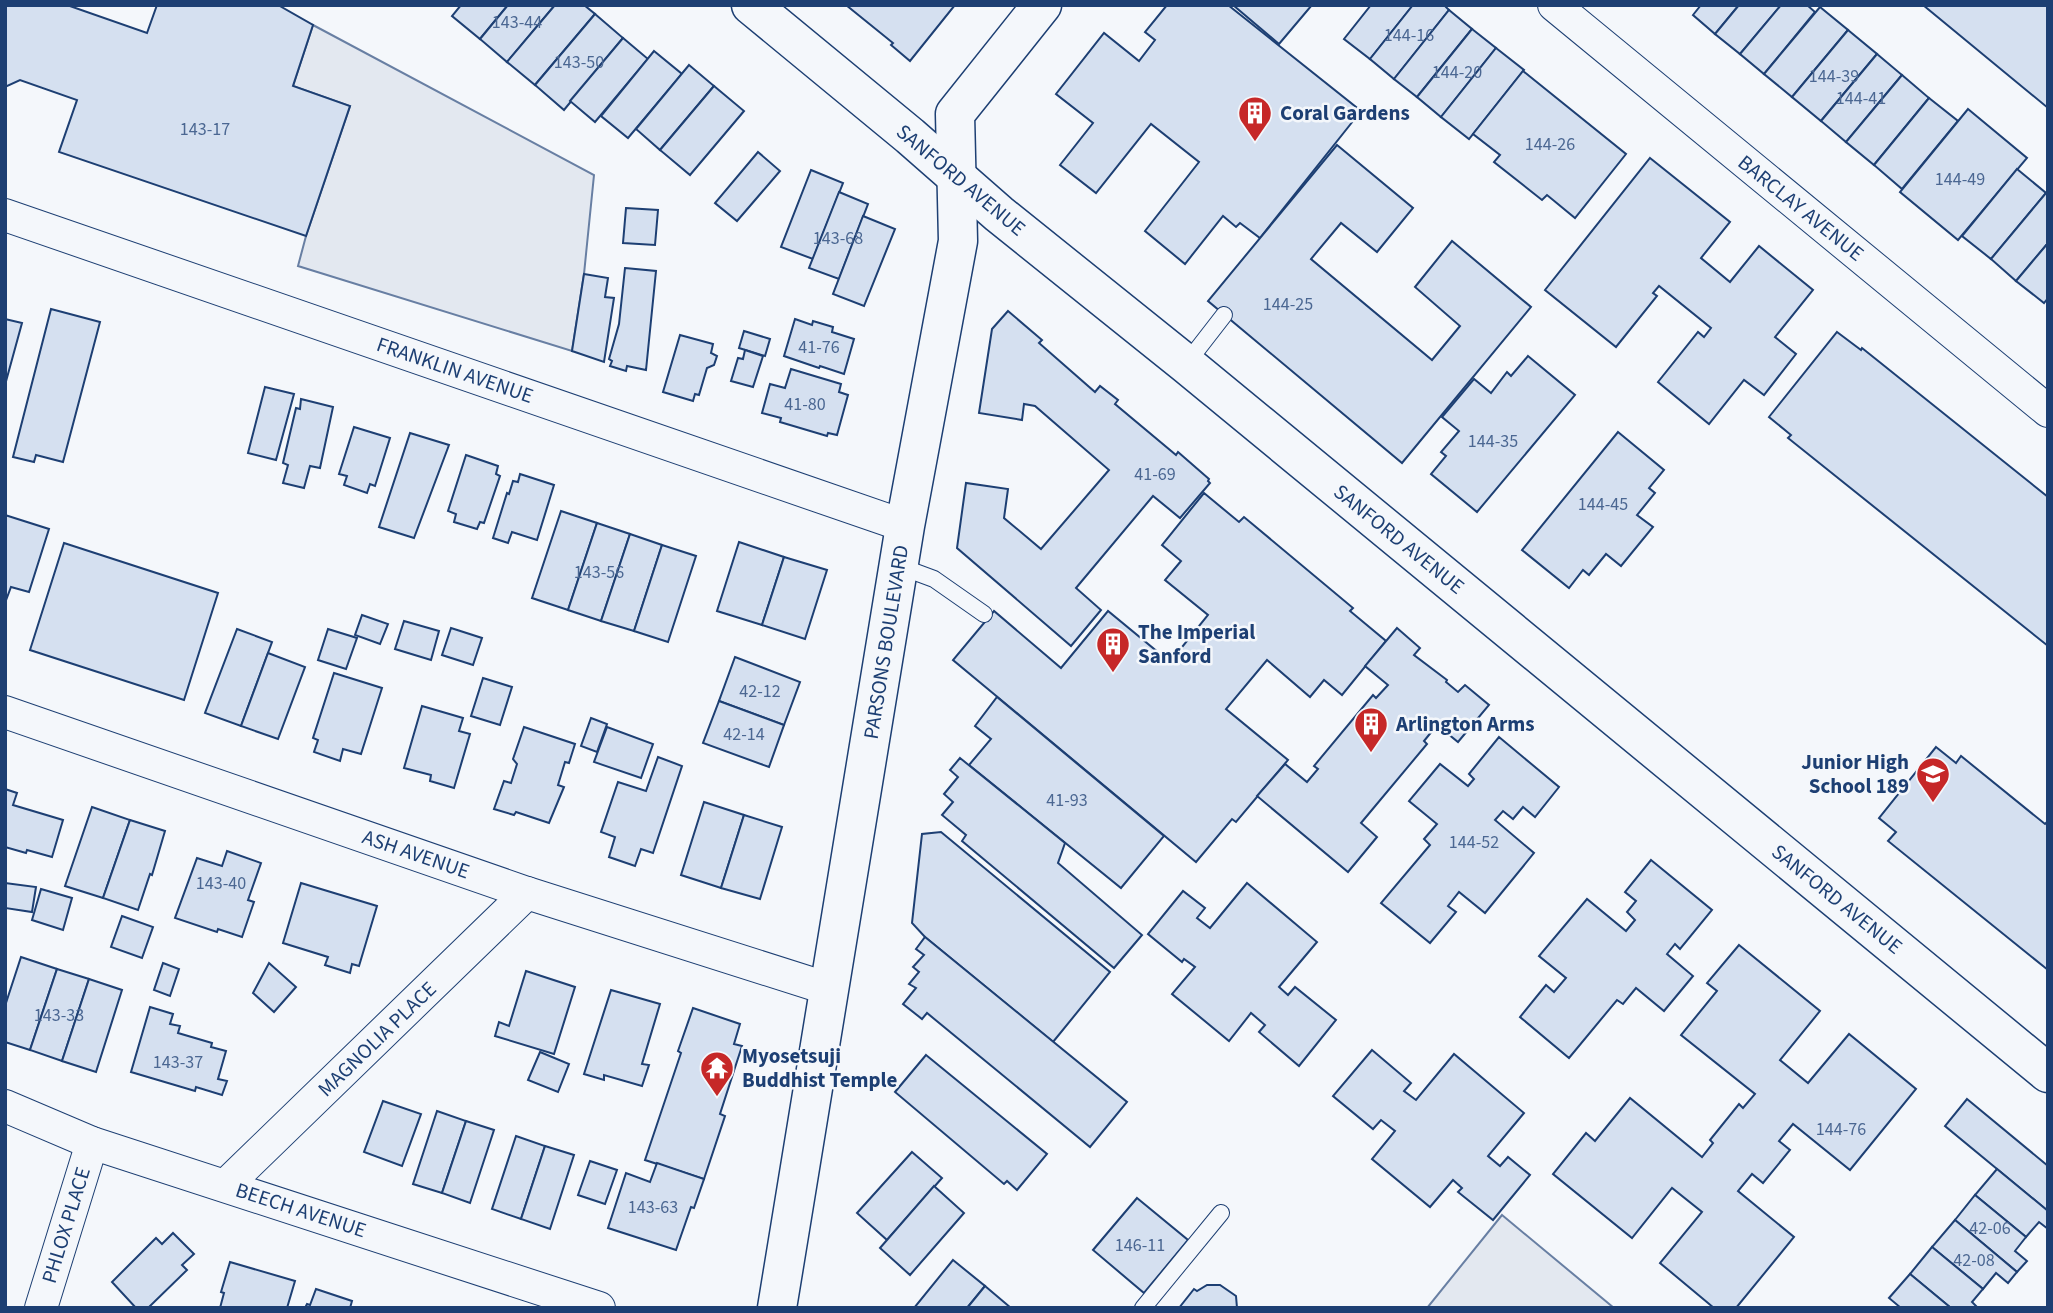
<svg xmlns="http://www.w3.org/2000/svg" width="2053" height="1313" font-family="'Source Sans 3',sans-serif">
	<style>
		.parking { fill: #e3e8f0; stroke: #687fa3; stroke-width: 2 }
		.building { fill: #d5e0f0; stroke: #1d3f73; stroke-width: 2 }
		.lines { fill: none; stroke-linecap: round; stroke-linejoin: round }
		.lane-casing { stroke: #1d3f73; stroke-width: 18 }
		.street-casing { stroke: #1d3f73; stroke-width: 34 }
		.secondary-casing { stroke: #1d3f73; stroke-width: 41 }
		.lane { stroke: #f4f7fb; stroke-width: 16 }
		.street { stroke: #f4f7fb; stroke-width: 32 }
		.secondary { stroke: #f4f7fb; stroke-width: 38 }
		.labels { text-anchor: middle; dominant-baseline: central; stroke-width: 5; stroke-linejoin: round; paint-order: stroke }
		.number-label { font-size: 18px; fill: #4b6792 }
		.poi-label { font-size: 21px; font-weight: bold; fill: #1d3f73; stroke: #f4f7fb; text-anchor: start }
		.street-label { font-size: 21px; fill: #1d3f73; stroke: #f4f7fb }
	</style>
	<rect width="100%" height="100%" fill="#f4f7fb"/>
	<g class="parking">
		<path d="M313 25 594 175 584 274 572 351 298 266 306 236 350 106 293 86Z"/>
		<path d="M1502 1215 1614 1308H1427Z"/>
	</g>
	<g class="building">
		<path d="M5 5H67L147 33 157 5H278L313 25 293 86 350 106 306 236 59 152 77 100 20 80 5 87Z"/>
		<path d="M461 5H508L480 39 452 16Z"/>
		<path d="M508 5H555L507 62 480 39Z"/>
		<path d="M555 5H584L595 14 535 85 507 62Z"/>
		<path d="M846 5H955L910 61 891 45 893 43Z"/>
		<path d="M1167 5H1228L1361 111 1260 238 1240 223 1236 227 1223 216 1185 264 1145 231 1199 162 1151 124 1096 193 1060 165 1093 123 1056 94 1104 33 1139 61 1155 40 1145 32Z"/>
		<path d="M1233 5H1312L1279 44Z"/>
		<path d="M1371 5H1413L1370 59 1344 39Z"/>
		<path d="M1413 5H1444L1449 10 1394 79 1370 59Z"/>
		<path d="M1701 5H1739L1715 34 1693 15Z"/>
		<path d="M1739 5H1781L1740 54 1715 34Z"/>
		<path d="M1781 5H1807L1815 12 1764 74 1740 54Z"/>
		<path d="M1923 5H2048V108Z"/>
		<path d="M1820 7 1848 30 1792 97 1764 74Z"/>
		<path d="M1449 10 1472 29 1417 97 1394 79Z"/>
		<path d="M595 14 623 38 564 110 535 85Z"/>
		<path d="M1472 29 1496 48 1441 117 1417 97Z"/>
		<path d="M1848 30 1877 54 1821 121 1792 97Z"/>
		<path d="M623 38 648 59 595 122 570 101Z"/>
		<path d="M1496 48 1524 70 1469 139 1441 117Z"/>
		<path d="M654 51 682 74 628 138 601 116Z"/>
		<path d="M1877 54 1902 75 1846 142 1821 121Z"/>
		<path d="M689 65 714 86 660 150 636 129Z"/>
		<path d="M1523 71 1626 154 1575 218 1547 195 1542 200 1494 162 1500 155 1473 134Z"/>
		<path d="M1902 75 1929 98 1874 165 1846 142Z"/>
		<path d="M714 86 744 111 690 175 660 150Z"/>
		<path d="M1929 98 1958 121 1902 189 1874 165Z"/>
		<path d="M1968 109 2027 158 1958 240 1900 192Z"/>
		<path d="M1337 145 1413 208 1377 252 1341 223 1311 259 1432 360 1460 326 1415 287 1452 241 1531 307 1402 463 1208 301Z"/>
		<path d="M758 152 780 171 737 221 715 203Z"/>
		<path d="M1650 158 1730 222 1701 258 1730 282 1759 246 1813 290 1775 337 1796 354 1764 395 1744 380 1709 424 1658 382 1698 332 1704 337 1711 328 1659 286 1653 293 1657 296 1616 347 1545 290Z"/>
		<path d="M2017 169 2046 193 1991 259 1962 236Z"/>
		<path d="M811 170 843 183 813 259 781 247Z"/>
		<path d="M839 192 868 204 839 279 809 268Z"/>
		<path d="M2046 193 2048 194V243L2016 281 1991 259Z"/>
		<path d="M626 208 658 210 655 245 623 243Z"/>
		<path d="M863 216 895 229 864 306 833 294Z"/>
		<path d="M2048 243V298L2044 303 2016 281Z"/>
		<path d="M625 268 656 271 646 370 627 366 626 371 610 366 612 361 609 359 619 324Z"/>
		<path d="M584 274 608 278 605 297 614 298 604 362 572 351Z"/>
		<path d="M51 309 100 322 63 462 36 455 34 462 13 457Z"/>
		<path d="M1008 311 1042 340 1039 343 1095 392 1100 386 1118 400 1115 404 1176 455 1178 452 1209 479 1208 481 1210 483 1180 518 1153 496 1076 588 1101 610 1071 646 957 548 966 483 1008 489 1004 518 1041 549 1109 470 1035 406 1024 404 1022 420 979 413 992 329Z"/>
		<path d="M5 319 22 323 5 385Z"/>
		<path d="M795 319 812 325 813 321 833 327 832 332 854 339 844 374 820 366 819 368 784 356Z"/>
		<path d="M744 331 770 339 765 356 739 348Z"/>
		<path d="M1837 332 1861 350 1862 348 2048 497V646L1788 438 1791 435 1769 417Z"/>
		<path d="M680 335 713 344 711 353 717 356 714 365 707 368 699 395 695 394 693 401 663 392Z"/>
		<path d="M745 350 763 356 753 387 731 381 738 358 743 359Z"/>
		<path d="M1528 356 1575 395 1477 512 1431 474 1446 456 1441 452 1459 431 1442 417 1474 379 1491 393 1507 372 1511 376Z"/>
		<path d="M791 369 841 384 839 392 848 395 837 435 828 433 827 436 780 422 781 418 762 413 770 384 785 388Z"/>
		<path d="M265 387 294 394 276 460 248 453Z"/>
		<path d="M301 399 333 407 320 468 310 466 304 488 283 483 288 465 283 463 296 408 300 409Z"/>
		<path d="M354 427 390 438 375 486 370 484 367 493 344 485 347 476 339 474Z"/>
		<path d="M1618 432 1664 470 1649 488 1655 493 1637 515 1653 527 1621 566 1606 554 1589 575 1583 570 1569 588 1522 550Z"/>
		<path d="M410 433 449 445 414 538 379 527Z"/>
		<path d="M466 455 498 466 496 474 500 476 484 523 480 522 477 529 454 522 456 514 448 511Z"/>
		<path d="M520 474 554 485 537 540 512 532 508 543 493 538 507 493 509 494 513 481 518 482Z"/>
		<path d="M1204 493 1239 522 1244 517 1353 608 1350 611 1386 641 1342 695 1324 680 1310 697 1267 660 1226 709 1288 760 1236 822 1232 819 1196 862 953 660 994 611 1061 668 1108 611 1170 662 1208 615 1165 580 1181 561 1162 545Z"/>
		<path d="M561 511 597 523 568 610 532 598Z"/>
		<path d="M5 515 49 529 29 592 11 587 5 603Z"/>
		<path d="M597 523 630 534 601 621 568 610Z"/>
		<path d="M630 534 662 545 634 631 601 621Z"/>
		<path d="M739 542 784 557 762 625 717 611Z"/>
		<path d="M64 543 218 593 184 700 30 650Z"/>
		<path d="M662 545 696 556 668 642 634 631Z"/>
		<path d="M784 557 827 570 805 639 762 625Z"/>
		<path d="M362 615 388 624 380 644 355 635Z"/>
		<path d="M404 621 439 631 431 660 395 649Z"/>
		<path d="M451 628 482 638 473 665 442 655Z"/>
		<path d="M1397 628 1420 648 1414 655 1447 680 1446 682 1458 692 1465 685 1489 705 1458 742 1437 725 1424 741 1427 744 1361 823 1377 837 1348 872 1257 796 1285 764 1307 782 1318 769 1314 766 1373 695 1376 698 1388 685 1365 666Z"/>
		<path d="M237 629 272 642 241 726 205 713Z"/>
		<path d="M328 629 357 638 346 669 318 660Z"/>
		<path d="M268 653 305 667 278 739 241 726Z"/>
		<path d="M735 657 800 682 784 725 719 701Z"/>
		<path d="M334 673 382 688 361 754 343 749 340 761 314 752 318 740 313 738Z"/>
		<path d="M483 678 512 687 500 725 471 716Z"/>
		<path d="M997 697 1164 836 1121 888 969 765 991 739 975 726Z"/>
		<path d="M719 701 784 725 769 767 703 743Z"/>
		<path d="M422 706 463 718 459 731 470 734 454 788 430 781 431 775 404 768Z"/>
		<path d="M591 718 607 724 597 752 581 746Z"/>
		<path d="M524 727 575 744 569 763 565 762 558 785 564 787 549 823 516 812 514 815 494 809 504 781 511 783 517 764 513 759Z"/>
		<path d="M607 727 653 744 641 778 594 762Z"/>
		<path d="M1499 737 1559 787 1535 817 1523 807 1513 819 1503 811 1495 820 1534 853 1485 913 1459 892 1448 906 1456 912 1430 943 1381 903 1430 845 1424 839 1437 824 1409 801 1440 764 1468 786 1474 779 1469 774Z"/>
		<path d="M1936 747 1956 763 1961 756 2045 824 2048 821V970L1888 841 1896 832 1879 818Z"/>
		<path d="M658 757 682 766 653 853 641 849 635 866 609 857 615 837 601 832 618 782 646 791Z"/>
		<path d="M960 758 1065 843 1058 863 1142 935 1114 968 962 841 966 835 942 815 953 802 944 794 958 777 950 770Z"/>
		<path d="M5 789 17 793 13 805 63 820 52 857 27 850 26 853 5 847Z"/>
		<path d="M704 802 744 815 721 888 681 875Z"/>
		<path d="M92 807 130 820 103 898 65 886Z"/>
		<path d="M744 815 782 827 760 899 721 888Z"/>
		<path d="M130 820 165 831 152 875 150 874 138 910 103 898Z"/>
		<path d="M941 832 1110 972 1053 1042 925 937 912 923 922 834Z"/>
		<path d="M227 851 261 863 248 900 254 902 242 937 218 929 217 932 175 918 197 858 222 866Z"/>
		<path d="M1651 860 1712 910 1680 949 1675 944 1667 954 1693 976 1664 1011 1636 988 1623 1004 1617 1000 1569 1058 1520 1017 1546 985 1554 992 1566 978 1539 956 1587 899 1626 931 1635 920 1627 912 1636 901 1625 892Z"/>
		<path d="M5 883 36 887 32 912 5 908Z"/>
		<path d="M301 883 377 906 359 966 352 964 350 973 325 965 328 957 283 943Z"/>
		<path d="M1247 883 1317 942 1279 987 1288 995 1295 987 1336 1020 1299 1066 1259 1032 1265 1025 1251 1013 1229 1041 1172 994 1195 967 1184 959 1182 962 1148 934 1183 891 1205 908 1197 918 1210 928Z"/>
		<path d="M41 889 72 898 63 930 32 920Z"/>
		<path d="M122 916 153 927 142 958 111 947Z"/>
		<path d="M925 937 1127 1102 1090 1147 927 1013 922 1019 903 1004 916 988 909 984 919 972 913 967 924 955 916 949Z"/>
		<path d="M1739 945 1820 1011 1780 1060 1808 1083 1849 1034 1916 1089 1850 1170 1793 1124 1779 1141 1790 1150 1763 1183 1752 1174 1738 1191 1794 1237 1736 1308H1714L1660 1263 1702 1212 1672 1188 1632 1238 1553 1174 1586 1133 1595 1141 1630 1098 1702 1157 1713 1143 1710 1140 1739 1104 1743 1108 1755 1094 1681 1035 1717 991 1707 983Z"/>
		<path d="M21 957 57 969 30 1050 5 1042V1006Z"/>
		<path d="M163 963 179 969 170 996 154 990Z"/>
		<path d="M269 963 296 987 274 1012 253 993Z"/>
		<path d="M57 969 89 979 62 1061 30 1050Z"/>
		<path d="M526 971 575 987 554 1054 495 1036 499 1022 509 1026Z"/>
		<path d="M89 979 122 990 96 1072 62 1061Z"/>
		<path d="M611 990 660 1004 642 1064 649 1065 642 1086 604 1075V1080L584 1074Z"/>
		<path d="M150 1007 173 1014 170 1024 180 1026 178 1033 212 1043 211 1047 226 1051 218 1079 227 1081 222 1095 196 1087 195 1091 131 1072Z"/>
		<path d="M693 1008 740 1024 734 1044 742 1046 720 1114 725 1116 704 1179 645 1160 681 1053 678 1051Z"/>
		<path d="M1372 1050 1411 1083 1404 1091 1416 1100 1454 1054 1524 1113 1488 1156 1500 1166 1508 1157 1530 1175 1493 1220 1458 1192 1462 1188 1453 1180 1430 1207 1372 1159 1395 1131 1381 1120 1373 1129 1333 1096Z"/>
		<path d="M540 1052 569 1064 558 1092 528 1080Z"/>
		<path d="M926 1055 1047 1154 1017 1190 1007 1181 1004 1184 895 1092Z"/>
		<path d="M1967 1099 2048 1166V1211L1945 1126Z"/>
		<path d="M383 1101 421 1114 402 1166 364 1152Z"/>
		<path d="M437 1111 466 1121 442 1193 413 1184Z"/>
		<path d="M466 1121 494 1130 470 1203 442 1193Z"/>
		<path d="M516 1136 545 1146 521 1219 492 1209Z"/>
		<path d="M545 1146 574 1155 550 1229 521 1219Z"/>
		<path d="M912 1152 942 1178 887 1240 857 1213Z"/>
		<path d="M590 1161 617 1170 605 1204 578 1195Z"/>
		<path d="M657 1163 704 1179 694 1208 691 1207 676 1250 608 1228 626 1173 650 1182Z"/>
		<path d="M1997 1169 2048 1211V1229L2039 1222 2026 1237 1975 1195Z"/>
		<path d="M934 1186 964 1213 910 1275 880 1248Z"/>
		<path d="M1975 1195 2026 1237 2015 1251 2027 1261 2017 1272 1955 1220Z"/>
		<path d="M1137 1198 1188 1240 1144 1293 1093 1250Z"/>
		<path d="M1955 1220 2017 1272 2008 1283 1996 1273 1983 1289 1932 1247Z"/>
		<path d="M173 1233 194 1254 182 1265 187 1270 148 1308H136L112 1282 156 1238 162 1244Z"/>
		<path d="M1932 1247 1983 1289 1972 1302 1978 1308H1951L1910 1274Z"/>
		<path d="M953 1260 985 1286 967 1308H914Z"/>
		<path d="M230 1262 295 1281 287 1308H220L224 1293 221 1292Z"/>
		<path d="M1910 1274 1951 1308H1901L1889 1298Z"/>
		<path d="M1207 1285H1220L1236 1296 1237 1308H1179L1194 1289 1197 1291Z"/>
		<path d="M985 1286 1011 1308H967Z"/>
		<path d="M316 1289 352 1301 350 1308H305L307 1304 310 1305Z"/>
	</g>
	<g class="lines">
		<g class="lane-casing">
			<g id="lane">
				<path d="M1186 364 1224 315"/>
				<path d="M899 566 934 579 984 614"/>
				<path d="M1143 1308 1221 1213"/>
			</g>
		</g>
		<g class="street-casing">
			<g id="street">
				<path d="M1554 5 2048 411"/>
				<path d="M5 215 905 526"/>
				<path d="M5 712 527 893 829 989"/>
				<path d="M5 1106 92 1143 599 1308"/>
				<path d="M226 1185 527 893"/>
				<path d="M41 1308 92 1143"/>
			</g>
		</g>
		<g class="secondary-casing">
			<g id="secondary">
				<path d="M751 5 910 136 999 214 1186 364 2048 1073"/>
				<path d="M777 1308 905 526 958 241 955 114 1042 5"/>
			</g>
		</g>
		<use href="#lane" class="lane"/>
		<use href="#street" class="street"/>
		<use href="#secondary" class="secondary"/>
	</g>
	<defs>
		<g id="building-pin" transform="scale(1.75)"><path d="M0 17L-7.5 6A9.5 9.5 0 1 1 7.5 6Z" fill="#c62828" stroke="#f4f7fb"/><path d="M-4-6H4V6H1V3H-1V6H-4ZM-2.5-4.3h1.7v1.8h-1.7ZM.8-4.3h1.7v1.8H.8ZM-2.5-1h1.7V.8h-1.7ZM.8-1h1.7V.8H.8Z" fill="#fff"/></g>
		<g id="school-pin" transform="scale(1.75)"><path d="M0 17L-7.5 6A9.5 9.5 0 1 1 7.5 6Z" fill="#c62828" stroke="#f4f7fb"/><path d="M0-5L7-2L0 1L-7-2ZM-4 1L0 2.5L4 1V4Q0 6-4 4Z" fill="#fff"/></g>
		<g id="temple-pin" transform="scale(1.75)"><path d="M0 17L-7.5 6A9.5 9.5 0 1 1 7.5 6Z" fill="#c62828" stroke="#f4f7fb"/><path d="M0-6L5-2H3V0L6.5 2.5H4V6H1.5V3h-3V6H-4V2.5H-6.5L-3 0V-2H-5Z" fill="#fff"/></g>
	</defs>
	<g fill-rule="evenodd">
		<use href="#building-pin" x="1255" y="113"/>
		<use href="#building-pin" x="1113" y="644"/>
		<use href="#building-pin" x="1371" y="724"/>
		<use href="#school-pin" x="1933" y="774"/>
		<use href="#temple-pin" x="717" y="1068"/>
	</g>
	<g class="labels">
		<g class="number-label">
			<text x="517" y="22">143-44</text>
			<text x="1409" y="35">144-16</text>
			<text x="579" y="62">143-50</text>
			<text x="1457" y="72">144-20</text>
			<text x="1834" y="76">144-39</text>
			<text x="1861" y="98">144-41</text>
			<text x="205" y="129">143-17</text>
			<text x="1550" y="144">144-26</text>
			<text x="1960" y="179">144-49</text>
			<text x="838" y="238">143-68</text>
			<text x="1288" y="304">144-25</text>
			<text x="819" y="347">41-76</text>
			<text x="805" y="404">41-80</text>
			<text x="1493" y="441">144-35</text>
			<text x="1155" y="474">41-69</text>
			<text x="1603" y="504">144-45</text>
			<text x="599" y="572">143-56</text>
			<text x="760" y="691">42-12</text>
			<text x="744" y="734">42-14</text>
			<text x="1067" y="800">41-93</text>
			<text x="1474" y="842">144-52</text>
			<text x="221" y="883">143-40</text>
			<text x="59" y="1015">143-33</text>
			<text x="178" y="1062">143-37</text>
			<text x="1841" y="1129">144-76</text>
			<text x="653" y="1207">143-63</text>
			<text x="1990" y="1228">42-06</text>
			<text x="1140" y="1245">146-11</text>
			<text x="1974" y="1260">42-08</text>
		</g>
		<g class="poi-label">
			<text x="1280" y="113">Coral Gardens</text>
			<text x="1138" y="632">The Imperial<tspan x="1138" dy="24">Sanford</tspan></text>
			<text x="1396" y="724">Arlington Arms</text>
			<text x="1909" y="762" text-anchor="end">Junior High<tspan x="1909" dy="24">School 189</tspan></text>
			<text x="742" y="1056">Myosetsuji<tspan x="742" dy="24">Buddhist Temple</tspan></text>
		</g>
		<g class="street-label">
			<text transform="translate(961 180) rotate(40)">SANFORD AVENUE</text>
			<text transform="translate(1801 208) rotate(39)">BARCLAY AVENUE</text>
			<text transform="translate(455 370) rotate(19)">FRANKLIN AVENUE</text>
			<text transform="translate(1399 539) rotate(39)">SANFORD AVENUE</text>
			<text transform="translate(886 642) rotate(-81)">PARSONS BOULEVARD</text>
			<text transform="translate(416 854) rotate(19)">ASH AVENUE</text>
			<text transform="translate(1837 899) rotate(39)">SANFORD AVENUE</text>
			<text transform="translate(377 1039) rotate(-44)">MAGNOLIA PLACE</text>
			<text transform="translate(301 1210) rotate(18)">BEECH AVENUE</text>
			<text transform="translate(66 1225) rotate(-73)">PHLOX PLACE</text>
		</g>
	</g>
	<rect width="2053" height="1313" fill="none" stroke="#1d3f73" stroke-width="14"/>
</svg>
